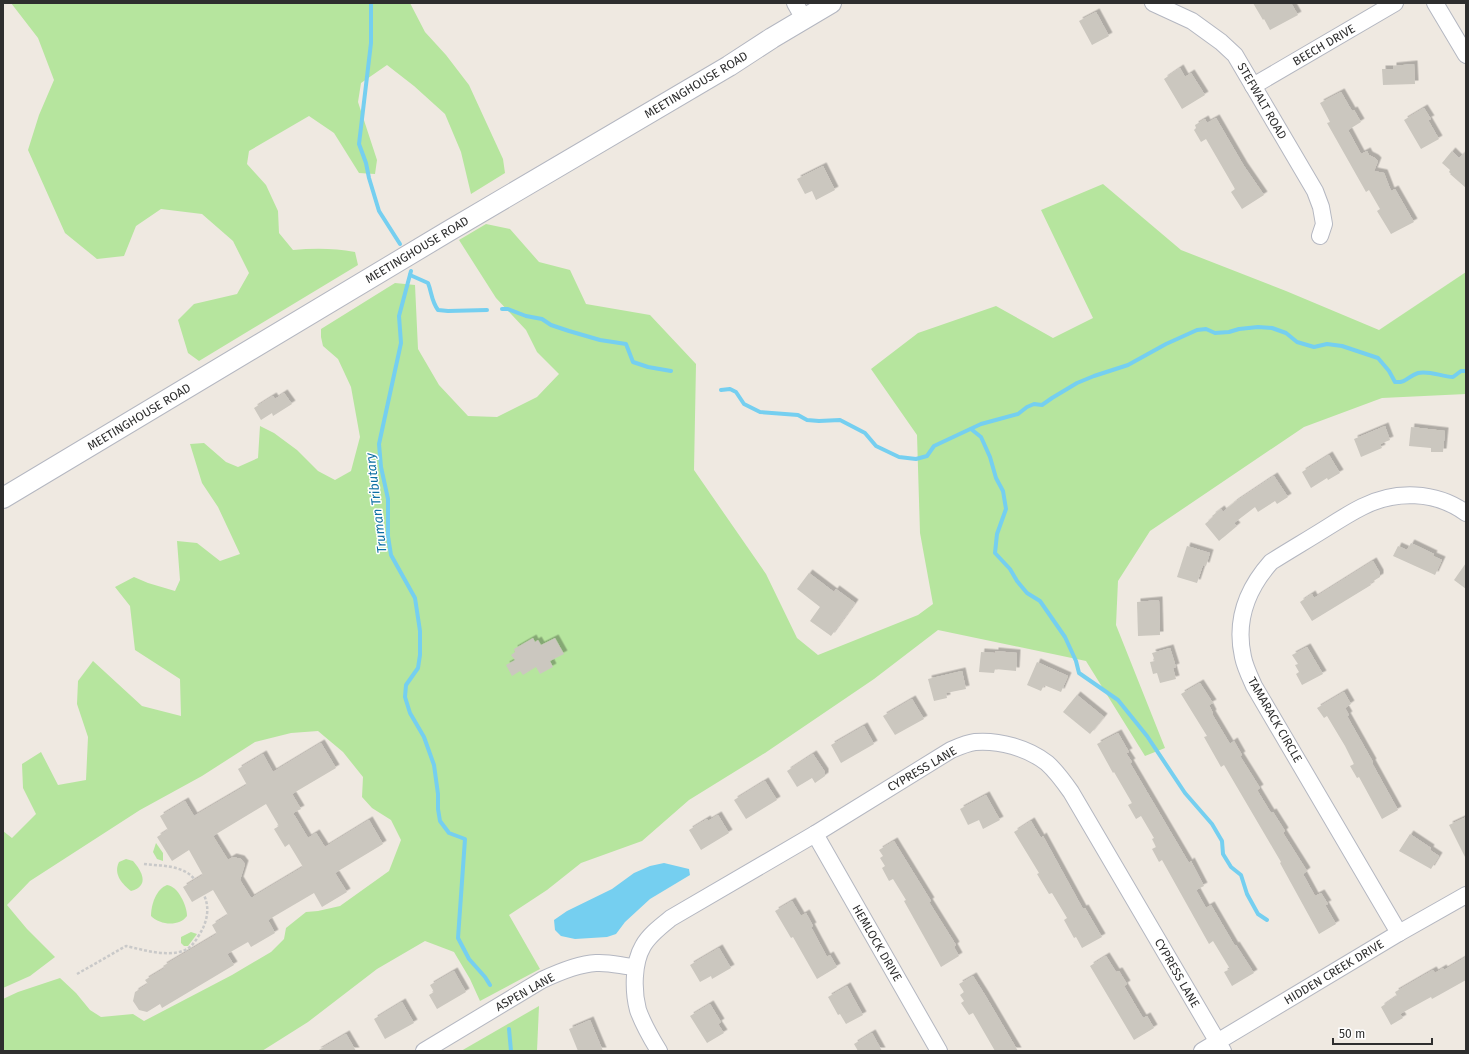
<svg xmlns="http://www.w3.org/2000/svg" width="1469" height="1054" font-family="'Fira Sans',sans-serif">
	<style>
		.green { fill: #b6e59e }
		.water { fill: #75cff0 }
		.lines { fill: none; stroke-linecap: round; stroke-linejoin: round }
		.stream { stroke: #75cff0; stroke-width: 4 }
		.building { fill: #cbc7bf; fill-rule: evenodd; filter: url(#shadow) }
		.minor-casing { stroke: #b4b7c1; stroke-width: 18 }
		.tertiary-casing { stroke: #b4b7c1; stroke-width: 22 }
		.path { stroke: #c9c9c9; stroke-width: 2.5; stroke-dasharray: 3 2; stroke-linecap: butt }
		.minor { stroke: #fff; stroke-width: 16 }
		.tertiary { stroke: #fff; stroke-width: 20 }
		.labels { text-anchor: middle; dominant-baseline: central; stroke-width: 3; stroke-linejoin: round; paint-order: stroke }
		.street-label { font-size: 12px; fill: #2e2e2e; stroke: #fff }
		.water-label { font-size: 13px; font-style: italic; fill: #0d6fa3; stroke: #fff }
	</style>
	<defs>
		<filter id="shadow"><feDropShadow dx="3.5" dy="-3.5" stdDeviation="0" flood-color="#0004"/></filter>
	</defs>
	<rect width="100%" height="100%" fill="#efe9e1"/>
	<g class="green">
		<path d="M11 3H410L425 32 446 55 469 85 503 159 505 173 471 194 461 152 445 114 414 86 387 65 361 83 358 102 377 160 375 174 359 173 334 133 309 116 249 151 247 164 266 185 278 211 279 233 293 250C314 248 334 248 355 252L358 265 199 361 188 353 178 320 194 304 237 294 249 273 233 241 202 214 161 209 136 226 124 256 97 259 65 233 28 150 39 115 54 80 38 38Z"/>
		<path d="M1103 184 1181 250 1286 291 1379 330 1466 272V394L1382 398 1304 427 1150 531 1118 581 1116 625 1165 748 1145 756 1086 661 938 630 874 679 765 753 689 800 642 841 581 863 547 890 509 915 540 969 480 1001 470 979 454 952 425 941 377 969 308 1022 262 1051H3V999L18 992 60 978 76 993 90 1010 101 1017 133 1014 144 1021 232 975 271 952 284 939 286 928 306 912 318 911 340 906 389 871 401 840 391 820 372 808 362 797 363 777 343 752 318 731 291 733 255 742 202 776 140 810 30 881 7 905 27 929 55 957 30 976 3 988V831L12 838 36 814 23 788 22 764 41 752 58 785 86 780 88 737 77 704 78 681 93 661 142 706 181 716 180 679 135 650 130 606 115 587 134 577 148 583 175 591 180 580 177 541 197 543 220 561 240 554 218 507 202 483 190 444 204 443 226 462 238 467 258 458 260 426 274 433 297 450 318 471 335 480 351 471 360 437 351 387 338 359 323 346 321 337V329L395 283 415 285 418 349 439 385 468 416 497 417 537 397 559 374 537 352 526 330 496 298 459 240 486 224 510 229 539 262 570 270 586 304 650 315 696 364 694 470 766 574 797 638 818 655 918 615 933 604 920 533 917 435 871 369 918 333 996 306 1053 338 1093 318 1041 210Z"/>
		<path d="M156 843 163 853V861L157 859 153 852Z"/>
		<path d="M126 859 133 861C142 871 150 886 131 891 122 884 113 874 119 862Z"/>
		<path d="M167 885C178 886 187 906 187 916 179 927 160 925 151 916 151 905 156 889 167 885Z"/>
		<path d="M191 932 197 934 188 946H184L181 943V937Z"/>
		<path d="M539 1006 537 1051H461Z"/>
	</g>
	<path class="water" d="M664 863 689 869 690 875 650 899 625 922 616 934 607 937 575 939 561 936 555 930 554 920 567 911 612 889 634 873 650 866Z"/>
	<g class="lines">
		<g class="stream">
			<path d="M371 3V43L359 144 366 163 369 178 379 211 400 244"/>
			<path d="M411 271 399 316 401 343 379 444 381 467 388 499V536L391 555 415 598 420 631V655L418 668 406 685 405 697 410 713 424 737 434 765 438 794V809L440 821 449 833 465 839 458 938 469 959 485 977 490 985"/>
			<path d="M410 275 428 283C432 293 431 300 438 310L448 311 487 310"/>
			<path d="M502 309H508L526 316 542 319 551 325 569 331 600 340 626 344 633 362 648 367 671 371"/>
			<path d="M721 390 730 389 736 392 744 404 760 412 798 415 807 420 819 421 840 420 865 433 876 446 899 457 916 459 927 456 934 446 981 424 1018 414 1027 407 1034 404 1042 405 1052 398 1077 383 1094 376 1128 365 1166 344 1197 330 1206 329 1215 333 1229 332 1239 329 1258 327 1272 328 1286 333 1297 342 1314 347 1327 344 1342 346 1378 358 1389 371 1395 382C1407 383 1408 376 1418 373 1429 370 1442 377 1453 377L1461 371H1466"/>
			<path d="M971 429 981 437 990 457 996 478 1003 491 1006 509 997 534 995 553 1010 569 1017 581 1027 593 1040 601 1065 637 1076 661 1079 673 1118 700 1147 736 1185 793 1212 824 1222 841 1223 854 1231 867 1241 875 1247 894 1258 914 1267 920"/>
			<path d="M509 1029 511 1051"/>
		</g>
	</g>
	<g class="building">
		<path d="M1253 3H1291L1298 15 1270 30 1264 19 1263 20Z"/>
		<path d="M1096 12 1109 36 1092 45 1079 21Z"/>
		<path d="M1414 64 1415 84 1383 85 1382 69H1393V66Z"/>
		<path d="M1180 68 1185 77 1191 73 1205 95 1182 109 1164 79Z"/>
		<path d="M1341 92 1352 111 1354 110 1361 122 1348 130 1361 154 1367 151 1369 155 1375 158 1378 161 1374 171 1384 173 1391 191 1395 189 1414 222 1391 234 1377 211 1380 209 1369 190 1366 192 1327 123 1330 122 1320 103Z"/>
		<path d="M1424 108 1431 119 1428 120 1439 139 1421 149 1404 120Z"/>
		<path d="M1216 118 1244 166 1264 195 1242 209 1231 192 1235 189 1206 139 1201 142 1194 130 1196 128 1195 125 1205 119 1207 123Z"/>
		<path d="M1452 151 1459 158 1466 151V188L1450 174H1451L1449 172 1450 170 1442 163Z"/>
		<path d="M823 166 835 190 816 200 812 191 805 194 797 179Z"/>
		<path d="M284 393 292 404 273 416 272 413 261 420 254 408 273 396 275 399Z"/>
		<path d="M1385 426 1390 440 1380 444 1382 448 1361 457 1354 439Z"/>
		<path d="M1411 427 1445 431 1443 452H1431V448L1409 446Z"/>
		<path d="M1329 455 1340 473 1328 480 1327 478 1311 488 1302 472Z"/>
		<path d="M1274 476 1288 497 1277 504 1275 501 1258 512 1255 507 1234 523 1237 526 1219 541 1205 524 1213 517 1212 516 1221 509 1223 512 1235 502Z"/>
		<path d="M1411 543 1434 554 1433 556 1442 560 1435 575 1393 556 1398 546 1407 550Z"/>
		<path d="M1187 546 1210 553 1206 566 1203 565 1197 583 1177 577Z"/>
		<path d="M1373 561 1380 573V577L1370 583 1371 585 1312 621 1300 602 1312 594 1314 598Z"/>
		<path d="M1466 563V589L1454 580Z"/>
		<path d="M809 573 834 592 836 589 855 603 831 636 810 621 820 607 797 589Z"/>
		<path d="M1159 600 1160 635 1138 636 1137 602Z"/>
		<path d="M533 638 535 642 538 640 541 645 555 638 564 654 550 661 553 667 540 674 536 667 523 675 520 671 512 676 506 665 515 660 511 655 515 652 514 649Z"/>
		<path d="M1307 647 1323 674 1302 685 1296 674 1299 672 1295 665 1298 664 1292 655Z"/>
		<path d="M1170 648 1176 667 1173 668 1176 679 1160 683 1157 673 1153 674 1150 662 1155 661 1152 653Z"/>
		<path d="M995 651 1017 653 1016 671 995 669 994 673 979 672 981 652 995 653Z"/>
		<path d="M1037 662 1068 676 1061 692 1044 685 1041 691 1027 685Z"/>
		<path d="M962 671 966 689 946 693 947 698 934 701 928 679Z"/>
		<path d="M1200 683 1213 703 1209 705 1213 713 1212 714 1230 744 1234 741 1242 755 1240 756 1260 788 1257 790 1271 813 1273 812 1285 831 1283 833 1307 871 1303 874 1315 896 1321 893 1328 904 1325 905 1336 924 1319 934 1280 863 1281 862 1224 765 1221 767 1204 737 1207 736 1181 694Z"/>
		<path d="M1344 692 1351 704 1345 708 1349 715 1347 716 1373 762 1372 763 1398 810 1382 819 1359 777 1357 778 1350 766 1354 764 1345 746 1327 716 1324 718 1317 708Z"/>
		<path d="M1077 695 1104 717 1090 734 1063 712Z"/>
		<path d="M912 699 924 719 895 735 883 716Z"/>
		<path d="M864 726 874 744 841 763 831 745Z"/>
		<path d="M1118 733 1129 752 1126 753 1132 762 1130 763 1189 863 1191 861 1204 886 1196 890 1206 908 1211 905 1235 946 1236 945 1254 973 1232 986 1224 972 1230 969 1213 941 1209 944 1162 860 1159 862 1152 849 1156 847 1152 839 1154 838 1141 816 1136 819 1128 805 1132 803 1114 772 1113 773 1097 744Z"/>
		<path d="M321 743 336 768 292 794 301 809 293 813 308 838 316 833 325 847 369 820 383 844 335 873 347 892 322 907 314 893 268 920 275 933 251 947 248 942 227 954 234 965 162 1008 160 1004 147 1012 139 1010 133 1001 135 992 148 984 145 980 165 968 163 966 217 934 212 925 228 915 213 890 192 902 183 887 203 875 189 850 172 861 157 837 168 830 160 816 185 801 194 816 247 785 238 769 263 754 273 772ZM266 804 279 826 274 829 285 847 289 844 303 867 251 898 240 880 245 864 241 859 233 857 228 860 213 836Z"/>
		<path d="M813 754 825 772V776L815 783 812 778 797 787 787 771Z"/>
		<path d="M765 781 777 800 746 819 734 800Z"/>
		<path d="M986 795 1000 820 983 829 979 820 968 825 960 809Z"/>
		<path d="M718 815 729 833 701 850 689 830 707 819 708 821Z"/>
		<path d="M1466 817V859L1449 825Z"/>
		<path d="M1031 821 1041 838 1043 836 1083 909 1085 908 1102 937 1082 948 1076 937 1074 938 1064 920 1067 918 1052 893 1049 894 1037 874 1039 873 1014 832Z"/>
		<path d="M1410 834 1431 848 1430 850 1439 856 1431 869 1399 851Z"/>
		<path d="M894 841 931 901 929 902 956 945 954 947 959 956 941 967 904 901 906 900 893 879 889 881 882 868 885 866 880 858 883 856 879 850Z"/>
		<path d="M792 901 801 916 806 913 813 926 811 927 827 957 830 955 837 967 817 979 793 937 791 938 775 911Z"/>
		<path d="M719 948 731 968 712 979 711 976 700 982 690 965Z"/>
		<path d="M1106 956 1116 972 1119 971 1127 984 1124 986 1143 1018 1147 1016 1154 1028 1134 1040 1090 966Z"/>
		<path d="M1466 957V980L1432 999 1431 997 1400 1014 1403 1018 1391 1025 1381 1007 1397 996 1395 992 1433 970 1435 973 1443 968 1444 970Z"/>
		<path d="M454 971 466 992 437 1009 429 995 434 992 430 985Z"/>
		<path d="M973 976 985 995 1018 1051H995L973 1013 969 1015 961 1003 964 1001 960 995 964 992 959 984Z"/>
		<path d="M847 986 863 1015 846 1024 840 1014 838 1015 828 997Z"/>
		<path d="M402 1002 414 1023 385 1039 374 1019Z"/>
		<path d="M710 1004 721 1022 718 1024 724 1033 707 1043 690 1016Z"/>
		<path d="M590 1020 603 1051H578L569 1029Z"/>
		<path d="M872 1033 882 1051H858L854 1044Z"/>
		<path d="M346 1034 356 1051H317Z"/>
	</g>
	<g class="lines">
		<g class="minor-casing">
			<g id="minor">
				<path d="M795 3 804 19"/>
				<path d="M1153 3 1192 21 1221 42 1235 55 1315 191 1321 207 1324 224 1320 236"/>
				<path d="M1435 3 1466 55"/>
				<path d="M1253 86 1395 3"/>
				<path d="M815 834 939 1051"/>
				<path d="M1399 933 1254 686C1250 677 1245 667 1243 657 1235 621 1247 589 1271 562 1290 550 1309 539 1328 527 1339 520 1350 513 1362 507 1395 490 1436 491 1466 513"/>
				<path d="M424 1051 542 980C559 972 578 964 596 963 609 962 622 966 634 967"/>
				<path d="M659 1051C651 1038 643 1024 638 1010 633 991 633 963 643 946 649 935 661 926 671 918L815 834 951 750C958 747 967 743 975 742 999 740 1028 748 1047 763 1056 771 1064 782 1071 792L1223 1051"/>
				<path d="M1202 1051 1399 933 1466 895"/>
			</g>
		</g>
		<g class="tertiary-casing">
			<path id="tertiary" d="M3 498 447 232 729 66 772 38 831 3"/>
		</g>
		<g class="path">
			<path d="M144 864C162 866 184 865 195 880"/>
			<path d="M77 974 126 946C144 950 176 960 191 946 196 941 200 934 203 928 208 917 209 906 204 895"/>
		</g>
		<use href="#minor" class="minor"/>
		<use href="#tertiary" class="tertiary"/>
	</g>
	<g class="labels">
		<g class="street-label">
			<text transform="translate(1324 45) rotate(-30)">BEECH DRIVE</text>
			<text transform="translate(696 85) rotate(-31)">MEETINGHOUSE ROAD</text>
			<text transform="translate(1262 101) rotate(60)">STEFWALT ROAD</text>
			<text transform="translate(417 250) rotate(-31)">MEETINGHOUSE ROAD</text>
			<text transform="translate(139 417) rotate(-31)">MEETINGHOUSE ROAD</text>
			<text transform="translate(1275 720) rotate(60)">TAMARACK CIRCLE</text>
			<text transform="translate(922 769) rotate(-30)">CYPRESS LANE</text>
			<text transform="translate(877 943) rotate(60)">HEMLOCK DRIVE</text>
			<text transform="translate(1334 972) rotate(-31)">HIDDEN CREEK DRIVE</text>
			<text transform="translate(1177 973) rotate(60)">CYPRESS LANE</text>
			<text transform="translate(525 992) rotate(-29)">ASPEN LANE</text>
		</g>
		<g class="water-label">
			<text transform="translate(376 503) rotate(-97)">Truman Tributary</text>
		</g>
	</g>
	<rect width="1469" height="1054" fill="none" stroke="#2e2e2e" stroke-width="8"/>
	<path d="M1333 1038v6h99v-6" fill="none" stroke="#2e2e2e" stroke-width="2"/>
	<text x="1339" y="1038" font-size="12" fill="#2e2e2e" stroke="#ffffff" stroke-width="3" paint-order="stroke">50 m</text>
</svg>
